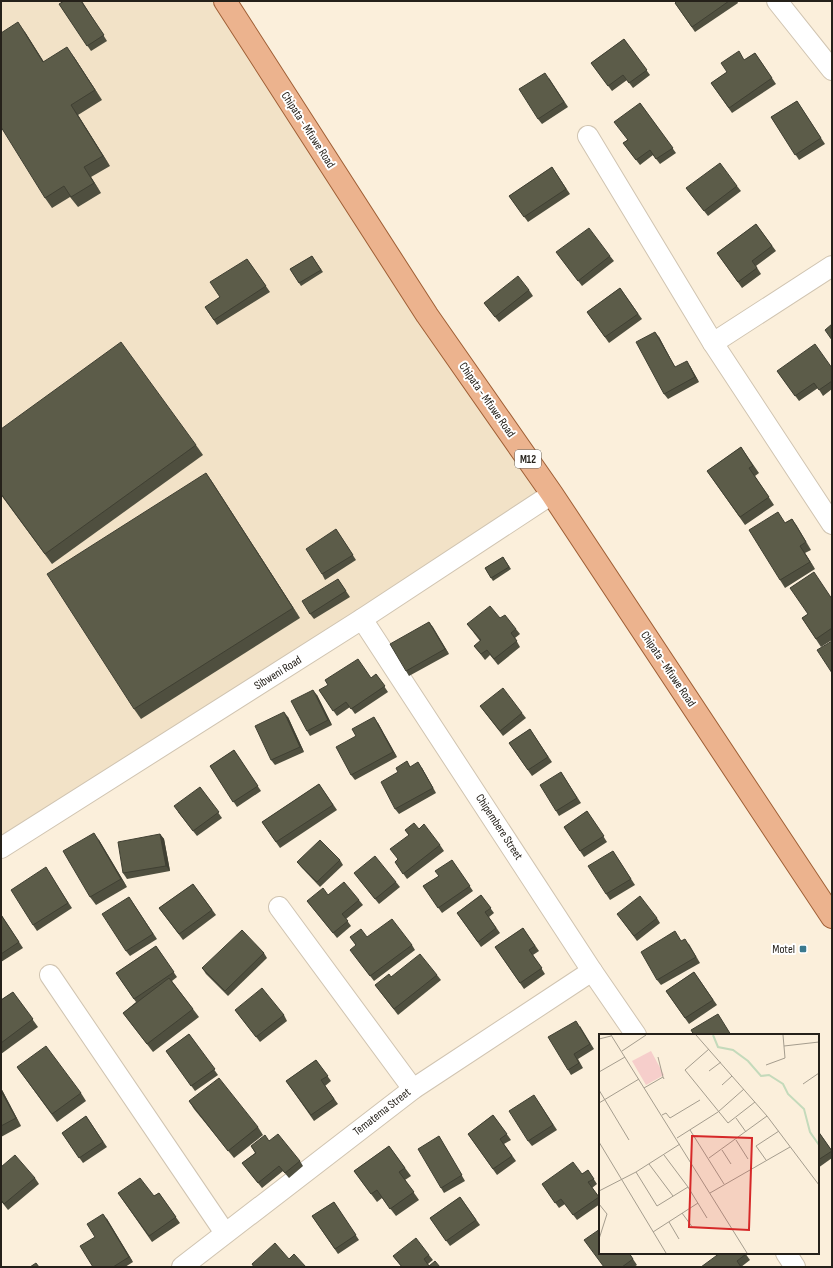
<svg xmlns="http://www.w3.org/2000/svg" width="833" height="1268" font-family="'Sofia Sans Condensed',sans-serif">
	<style>
		.built { fill: #f2e2c7 }
		.lines { fill: none; stroke-linecap: round; stroke-linejoin: round }
		.minor-casing { stroke: #d0c4b1; stroke-width: 22 }
		.primary-casing { stroke: #9f5f35; stroke-width: 24 }
		.minor { stroke: #fff; stroke-width: 20 }
		.primary { stroke: #ecb38e; stroke-width: 22 }
		.wall { fill: #4f4f3f }
		.shaded-wall { fill: #404033 }
		.building { fill: #5c5c49; stroke: #404033 }
		.poi-dot { fill: #3a798e; stroke: #fff; stroke-width: 1.5 }
		.labels { text-anchor: middle; dominant-baseline: central; stroke-width: 4; stroke-linejoin: round; paint-order: stroke }
		.shield { fill: #fff; stroke: #66645f; stroke-width: 1 }
		.shield-label { font-size: 11px; font-weight: bold; fill: #25211a }
		.street-label { font-size: 12px; fill: #25211a; stroke: #fff }
		.poi-label { font-size: 12px; fill: #25211a; stroke: #fff; text-anchor: end }
		.inset-river { fill: none; stroke: #c4dabb; stroke-width: 2 }
		.inset-road { fill: none; stroke: #a59d8e; stroke-width: 1 }
		.view { fill: #d62828; fill-opacity: 0.15; stroke: #d62828; stroke-width: 2 }
		.inset-edge { fill: none; stroke: #25211a; stroke-width: 2 }
	</style>
	<rect width="100%" height="100%" fill="#fbefdb"/>
	<path class="built" d="M1 1H228L552 494 1 837Z"/>
	<g class="lines">
		<g class="minor-casing">
			<g id="minor">
				<path d="M777 1 832 70"/>
				<path d="M588 136 713 343 832 524"/>
				<path d="M713 343 832 266"/>
				<path d="M362 619 592 971 636 1035"/>
				<path d="M1 848 362 619 552 494"/>
				<path d="M279 907 413 1089"/>
				<path d="M50 975 225 1233"/>
				<path d="M786 1253 795 1267"/>
				<path d="M182 1267 413 1089 592 971"/>
			</g>
		</g>
		<g class="primary-casing">
			<path id="primary" d="M225 1 427 315 552 494 832 917"/>
		</g>
		<use href="#minor" class="minor"/>
		<use href="#primary" class="primary"/>
	</g>
	<g class="wall">
		<path d="M82 1 107 41 91 51 59 4Z"/>
		<path d="M677 1H737L738 3 695 32 675 3Z"/>
		<path d="M25 32 44 62 74 57 102 100 78 115 110 166 91 177 101 193 78 207 70 197 52 208 45 198Z"/>
		<path d="M624 39 650 75 633 88 627 80 612 91 591 63Z"/>
		<path d="M755 53 776 84 732 113 711 83Z"/>
		<path d="M549 78 568 107 542 124 538 119Z"/>
		<path d="M797 101 825 144 799 160 771 117Z"/>
		<path d="M640 103 676 153 660 164 653 155 640 165 623 143 627 140Z"/>
		<path d="M552 167 570 194 528 222 509 196Z"/>
		<path d="M737 186 741 191 708 216 686 188Z"/>
		<path d="M756 224 776 251 756 266 761 274 742 288 717 253Z"/>
		<path d="M312 256 323 272 301 286 290 269Z"/>
		<path d="M610 256 614 261 582 286 560 257Z"/>
		<path d="M247 259 270 292 217 325 205 307 220 297Z"/>
		<path d="M620 288 642 319 609 343 587 312Z"/>
		<path d="M529 290 533 296 499 322 484 303Z"/>
		<path d="M659 337 675 367 690 366 699 382 668 399 664 394Z"/>
		<path d="M832 368V389L823 396 818 388 799 401 777 371Z"/>
		<path d="M196 445 203 455 52 564 1 495Z"/>
		<path d="M741 447 759 473 755 476 774 505 745 525 707 471Z"/>
		<path d="M206 473 300 618 141 719 134 709Z"/>
		<path d="M792 519 811 550 805 553 815 569 785 588 780 580 786 522Z"/>
		<path d="M336 529 356 560 325 580 322 574Z"/>
		<path d="M503 557 511 569 493 581 485 568Z"/>
		<path d="M338 579 350 597 314 619 310 614Z"/>
		<path d="M832 598V640L821 647 802 618Z"/>
		<path d="M500 618 516 629 520 634 515 638 520 647 498 665 490 655 485 660 478 651 474 646 480 641 467 624Z"/>
		<path d="M429 622 449 654 409 676 406 671Z"/>
		<path d="M376 674 388 692 355 714 350 707 337 716 319 690 371 678Z"/>
		<path d="M317 695 332 725 310 736 307 731Z"/>
		<path d="M480 706 522 713 526 718 503 736Z"/>
		<path d="M288 717 304 752 275 765 271 760Z"/>
		<path d="M378 723 397 757 355 780 351 775 356 736Z"/>
		<path d="M530 729 552 762 532 776 509 743Z"/>
		<path d="M234 750 261 791 237 807 210 766Z"/>
		<path d="M407 761 410 767 422 768 436 793 399 814 395 809 398 772Z"/>
		<path d="M561 772 581 803 559 816 556 811Z"/>
		<path d="M319 784 337 810 280 848 262 822Z"/>
		<path d="M200 787 222 818 197 836 178 812Z"/>
		<path d="M587 811 607 842 584 857 564 827Z"/>
		<path d="M419 829 440 845 444 851 407 879 395 862 398 860 409 835 405 830Z"/>
		<path d="M160 834 164 839 170 871 127 879 123 873Z"/>
		<path d="M99 840 127 887 96 905 90 897Z"/>
		<path d="M613 851 635 885 610 900 606 894Z"/>
		<path d="M340 860 343 865 320 887 301 867 297 862Z"/>
		<path d="M452 860 473 891 442 913 423 886 439 876Z"/>
		<path d="M49 873 72 908 37 931 33 925Z"/>
		<path d="M354 873 396 882 400 887 379 904Z"/>
		<path d="M193 884 216 915 183 940 159 908Z"/>
		<path d="M328 895 359 900 363 905 346 919 351 926 337 938 307 901Z"/>
		<path d="M481 895 494 913 489 917 500 933 481 947 457 913Z"/>
		<path d="M129 897 157 939 130 956 126 951Z"/>
		<path d="M1 914 23 948 1 962Z"/>
		<path d="M657 918 660 923 637 941 621 919Z"/>
		<path d="M523 928 539 951 533 955 545 974 524 989 495 947Z"/>
		<path d="M350 937 412 945 415 950 374 981 354 955 356 945Z"/>
		<path d="M682 941 689 944 700 963 661 985 657 980Z"/>
		<path d="M156 946 177 977 172 981 199 1017 153 1052 123 1013 136 1002 116 973Z"/>
		<path d="M264 953 267 958 228 996 206 974 202 968Z"/>
		<path d="M694 972 717 1005 689 1024 666 991Z"/>
		<path d="M437 975 441 980 398 1015 375 985 391 977Z"/>
		<path d="M13 992 38 1027 1 1054V1000Z"/>
		<path d="M235 1010 284 1015 287 1021 260 1042Z"/>
		<path d="M580 1026 594 1049 578 1059 583 1068 571 1075 568 1070Z"/>
		<path d="M189 1034 218 1075 195 1091 166 1051Z"/>
		<path d="M316 1060 331 1081 325 1086 338 1104 314 1121 286 1081Z"/>
		<path d="M17 1067 81 1093 86 1101 57 1122Z"/>
		<path d="M1 1088 21 1126 1 1137Z"/>
		<path d="M189 1101 258 1127 263 1135 234 1158 194 1109Z"/>
		<path d="M538 1101 557 1130 532 1146 528 1141Z"/>
		<path d="M493 1115 511 1140 504 1144 516 1161 497 1175 468 1134Z"/>
		<path d="M86 1116 107 1147 83 1163 62 1133Z"/>
		<path d="M818 1131 832 1151V1158L818 1168Z"/>
		<path d="M439 1136 465 1181 444 1193 441 1188Z"/>
		<path d="M269 1141 300 1161 303 1166 289 1178 283 1171 262 1188 242 1163 255 1153 251 1146Z"/>
		<path d="M389 1146 411 1176 405 1180 419 1200 396 1216 382 1198 377 1202 354 1171Z"/>
		<path d="M1 1167 35 1178 39 1184 8 1210 1 1201Z"/>
		<path d="M588 1170 597 1184 592 1188 600 1199V1204L577 1220 565 1204 559 1208 542 1184 582 1174Z"/>
		<path d="M118 1193 154 1196 159 1193 180 1223 152 1242Z"/>
		<path d="M460 1197 480 1225 450 1246 430 1218Z"/>
		<path d="M334 1202 359 1240 338 1254 312 1216Z"/>
		<path d="M107 1219 133 1262 125 1267H93L95 1237Z"/>
		<path d="M629 1253 637 1265 634 1267H604Z"/>
		<path d="M745 1253 750 1260 741 1267H701Z"/>
		<path d="M429 1255 433 1260 428 1264 429 1266 440 1267H402L393 1256Z"/>
	</g>
	<g class="shaded-wall">
		<path d="M18 22 25 32 50 72 43 62Z"/>
		<path d="M67 47 74 57 102 100 95 90Z"/>
		<path d="M71 105 78 115 110 166 103 156Z"/>
		<path d="M84 167 91 177 101 193 94 183Z"/>
		<path d="M655 332 659 337 678 373 675 367Z"/>
		<path d="M687 361 690 366 699 382 695 377Z"/>
		<path d="M206 473 213 483 300 618 293 608Z"/>
		<path d="M792 519 797 526 811 550 806 542Z"/>
		<path d="M800 546 805 553 815 569 810 562Z"/>
		<path d="M429 622 433 627 449 654 445 649Z"/>
		<path d="M313 690 317 695 332 725 328 720Z"/>
		<path d="M284 712 288 717 304 752 300 747Z"/>
		<path d="M374 717 378 723 397 757 393 752Z"/>
		<path d="M418 762 422 768 436 793 433 788Z"/>
		<path d="M94 833 99 840 127 887 121 879Z"/>
		<path d="M160 834 164 839 170 871 166 866Z"/>
		<path d="M1 1088 21 1126 16 1118 1 1091Z"/>
		<path d="M103 1214 107 1219 133 1262 129 1257Z"/>
	</g>
	<g class="building">
		<path d="M64 1H81L104 35 87 46 59 4Z"/>
		<path d="M677 1H729L692 27 675 3Z"/>
		<path d="M18 22 43 62 67 47 95 90 71 105 103 156 84 167 94 183 71 197 64 186 45 198 1 127V33Z"/>
		<path d="M624 39 647 70 629 83 623 75 608 86 591 63Z"/>
		<path d="M739 51 744 60 755 53 772 78 729 108 711 83 727 72 721 63Z"/>
		<path d="M545 73 564 102 538 119 519 89Z"/>
		<path d="M797 101 821 138 795 155 771 117Z"/>
		<path d="M640 103 673 148 656 159 650 150 636 160 623 143 628 140 614 122Z"/>
		<path d="M720 163 737 186 704 211 686 188Z"/>
		<path d="M552 167 566 189 524 217 509 196Z"/>
		<path d="M756 224 772 246 752 261 757 268 738 282 717 253Z"/>
		<path d="M589 228 610 256 578 281 556 252Z"/>
		<path d="M312 256 321 270 299 283 290 269Z"/>
		<path d="M247 259 266 286 214 320 205 307 220 297 210 282Z"/>
		<path d="M518 276 529 290 495 317 484 303Z"/>
		<path d="M620 288 638 314 605 337 587 312Z"/>
		<path d="M832 324V340L825 330Z"/>
		<path d="M655 332 675 367 687 361 695 377 664 394 636 342Z"/>
		<path d="M121 342 196 445 45 554 1 494V429Z"/>
		<path d="M815 344 832 368V381L819 390 814 383 795 396 777 371Z"/>
		<path d="M741 447 753 466 749 468 769 497 740 517 707 471Z"/>
		<path d="M206 473 293 608 134 709 47 574Z"/>
		<path d="M778 512 785 523 792 519 806 542 800 546 810 562 780 580 749 530Z"/>
		<path d="M336 529 353 555 322 574 306 549Z"/>
		<path d="M503 557 509 567 491 578 485 568Z"/>
		<path d="M814 572 832 599V628L816 639 802 618 808 614 790 588Z"/>
		<path d="M338 579 346 591 310 614 302 601Z"/>
		<path d="M490 606 500 618 505 615 516 629 511 633 517 641 494 659 487 650 481 654 474 646 481 640 467 624Z"/>
		<path d="M429 622 445 649 406 671 390 644Z"/>
		<path d="M832 641V673L817 650Z"/>
		<path d="M358 659 371 678 376 674 385 686 351 709 346 702 333 711 319 690 328 685 325 680Z"/>
		<path d="M503 688 522 713 500 731 480 706Z"/>
		<path d="M313 690 328 720 307 731 291 701Z"/>
		<path d="M284 712 300 747 271 760 255 726Z"/>
		<path d="M374 717 393 752 351 775 336 747 356 736 352 729Z"/>
		<path d="M530 729 548 757 528 770 509 743Z"/>
		<path d="M234 750 258 786 233 802 210 766Z"/>
		<path d="M407 761 410 767 418 762 433 788 395 809 381 782 398 772 396 768Z"/>
		<path d="M561 772 577 798 556 811 540 785Z"/>
		<path d="M319 784 333 805 276 842 262 822Z"/>
		<path d="M200 787 219 812 193 831 174 806Z"/>
		<path d="M587 811 604 836 580 851 564 827Z"/>
		<path d="M414 823 419 829 424 824 440 845 403 874 395 862 398 859 390 849 409 835 405 830Z"/>
		<path d="M94 833 121 879 90 897 63 851Z"/>
		<path d="M160 834 166 866 123 873 118 842Z"/>
		<path d="M320 840 340 860 317 882 297 862Z"/>
		<path d="M613 851 631 879 606 894 588 866Z"/>
		<path d="M375 856 396 882 375 899 354 873Z"/>
		<path d="M452 860 470 886 438 908 423 886 439 876 435 871Z"/>
		<path d="M46 867 68 903 33 925 11 890Z"/>
		<path d="M344 882 359 900 342 914 348 921 333 933 307 901 323 888 328 895Z"/>
		<path d="M193 884 212 910 179 934 159 908Z"/>
		<path d="M481 895 491 908 485 912 496 928 478 942 457 913Z"/>
		<path d="M640 896 657 918 634 936 617 914Z"/>
		<path d="M129 897 153 934 126 951 102 914Z"/>
		<path d="M1 915 19 942 1 954Z"/>
		<path d="M392 919 412 945 370 976 350 950 356 945 350 937 361 929 367 937Z"/>
		<path d="M523 928 535 946 529 950 542 968 520 983 495 947Z"/>
		<path d="M242 930 264 953 225 991 202 968Z"/>
		<path d="M675 931 681 941 685 939 696 957 657 980 641 952Z"/>
		<path d="M156 946 174 972 134 999 116 973Z"/>
		<path d="M420 954 437 975 394 1009 375 985 389 974 391 977Z"/>
		<path d="M694 972 713 1000 685 1018 666 991Z"/>
		<path d="M169 978 193 1009 147 1044 123 1013Z"/>
		<path d="M262 988 284 1015 256 1037 235 1010Z"/>
		<path d="M13 992 33 1019 1 1043V1000Z"/>
		<path d="M718 1014 731 1035H694L691 1030Z"/>
		<path d="M576 1021 590 1044 574 1054 579 1063 568 1070 548 1037Z"/>
		<path d="M189 1034 215 1069 191 1086 166 1051Z"/>
		<path d="M46 1046 81 1093 52 1114 17 1067Z"/>
		<path d="M316 1060 328 1076 321 1080 334 1099 311 1115 286 1081Z"/>
		<path d="M219 1078 258 1127 228 1151 189 1101Z"/>
		<path d="M1 1091 16 1118 1 1126Z"/>
		<path d="M534 1095 553 1125 528 1141 509 1111Z"/>
		<path d="M493 1115 507 1134 500 1139 512 1156 493 1169 468 1134Z"/>
		<path d="M86 1116 103 1142 79 1158 62 1133Z"/>
		<path d="M818 1131 832 1151 818 1160Z"/>
		<path d="M278 1134 300 1161 285 1173 279 1166 258 1183 242 1163 256 1153 251 1146 265 1135 269 1141Z"/>
		<path d="M439 1136 462 1175 441 1188 418 1149Z"/>
		<path d="M389 1146 405 1168 399 1172 414 1192 390 1209 377 1190 371 1194 354 1171Z"/>
		<path d="M15 1155 35 1178 4 1204 1 1200V1167Z"/>
		<path d="M573 1162 582 1174 588 1170 594 1179 588 1182 599 1197 573 1215 561 1199 555 1203 542 1184Z"/>
		<path d="M140 1178 154 1196 159 1193 176 1217 149 1236 118 1193Z"/>
		<path d="M460 1197 476 1220 446 1241 430 1218Z"/>
		<path d="M334 1202 356 1235 335 1249 312 1216Z"/>
		<path d="M103 1214 129 1257 113 1267H93L80 1246 95 1237 87 1224Z"/>
		<path d="M600 1229V1253H629L633 1259 622 1267H604L584 1240Z"/>
		<path d="M416 1238 429 1255 424 1259 429 1266 435 1261 440 1267H402L393 1256Z"/>
		<path d="M275 1243 289 1259 294 1254 306 1267H254L252 1264Z"/>
		<path d="M720 1253H745L746 1254 737 1261 741 1267H701Z"/>
		<path d="M36 1263 39 1267H30Z"/>
	</g>
	<rect class="poi-dot" x="799" y="945" width="8" height="8" rx="2"/>
	<g class="labels">
		<rect class="shield" x="515" y="450" width="26" height="18" rx="3"/>
		<g class="shield-label">
			<text x="528" y="459">M12</text>
		</g>
		<g class="street-label">
			<text transform="translate(308 130) rotate(57)">Chipata - Mfuwe Road</text>
			<text transform="translate(487 400) rotate(55)">Chipata - Mfuwe Road</text>
			<text transform="translate(668 669) rotate(56)">Chipata - Mfuwe Road</text>
			<text transform="translate(278 673) rotate(-32)">Sibweni Road</text>
			<text transform="translate(499 827) rotate(57)">Chipembere Street</text>
			<text transform="translate(382 1112) rotate(-38)">Tematema Street</text>
		</g>
		<g class="poi-label">
			<text x="795" y="949">Motel</text>
		</g>
	</g>
	<g transform="translate(599 1034)">
		<rect width="220" height="220" fill="#fbefdb"/>
		<path d="M52 17 65 41 47 51 33 27Z" fill="#f6cecb"/>
		<path class="inset-river" d="M114 1 119 13 134 16 149 27 162 42 170 41 184 50 189 60 205 75 211 98 220 111"/>
		<path class="inset-road" d="M12 1 148 219M97 1 168 82 220 151M0 5 12 2M185 12 220 8M110 15 86 36 129 89 156 68M23 17 47 1M59 23 64 43M167 31 186 24 184 1M110 37 122 28M0 38 26 23M204 50 220 39M123 51 133 42M45 54 64 43 65 45M0 56 30 106M0 69 40 45M63 81 67 79 71 84 101 66M137 84 147 98M91 96 125 150M78 104 119 78 145 55M137 106 149 125M0 108 67 219M123 116 132 130M65 121 89 153 108 184M110 124 168 82M167 126 157 112 180 97M50 130 74 162M37 138 58 172 89 153M0 157 37 138 81 110M111 159 191 113M0 170 8 180 0 205M83 179 94 194M70 188 80 205M54 198 99 169"/>
		<path class="view" d="M93 102 153 104 150 196 90 193Z"/>
		<rect width="220" height="220" class="inset-edge"/>
	</g>
	<rect width="833" height="1268" fill="none" stroke="#25211a" stroke-width="4"/>
</svg>
